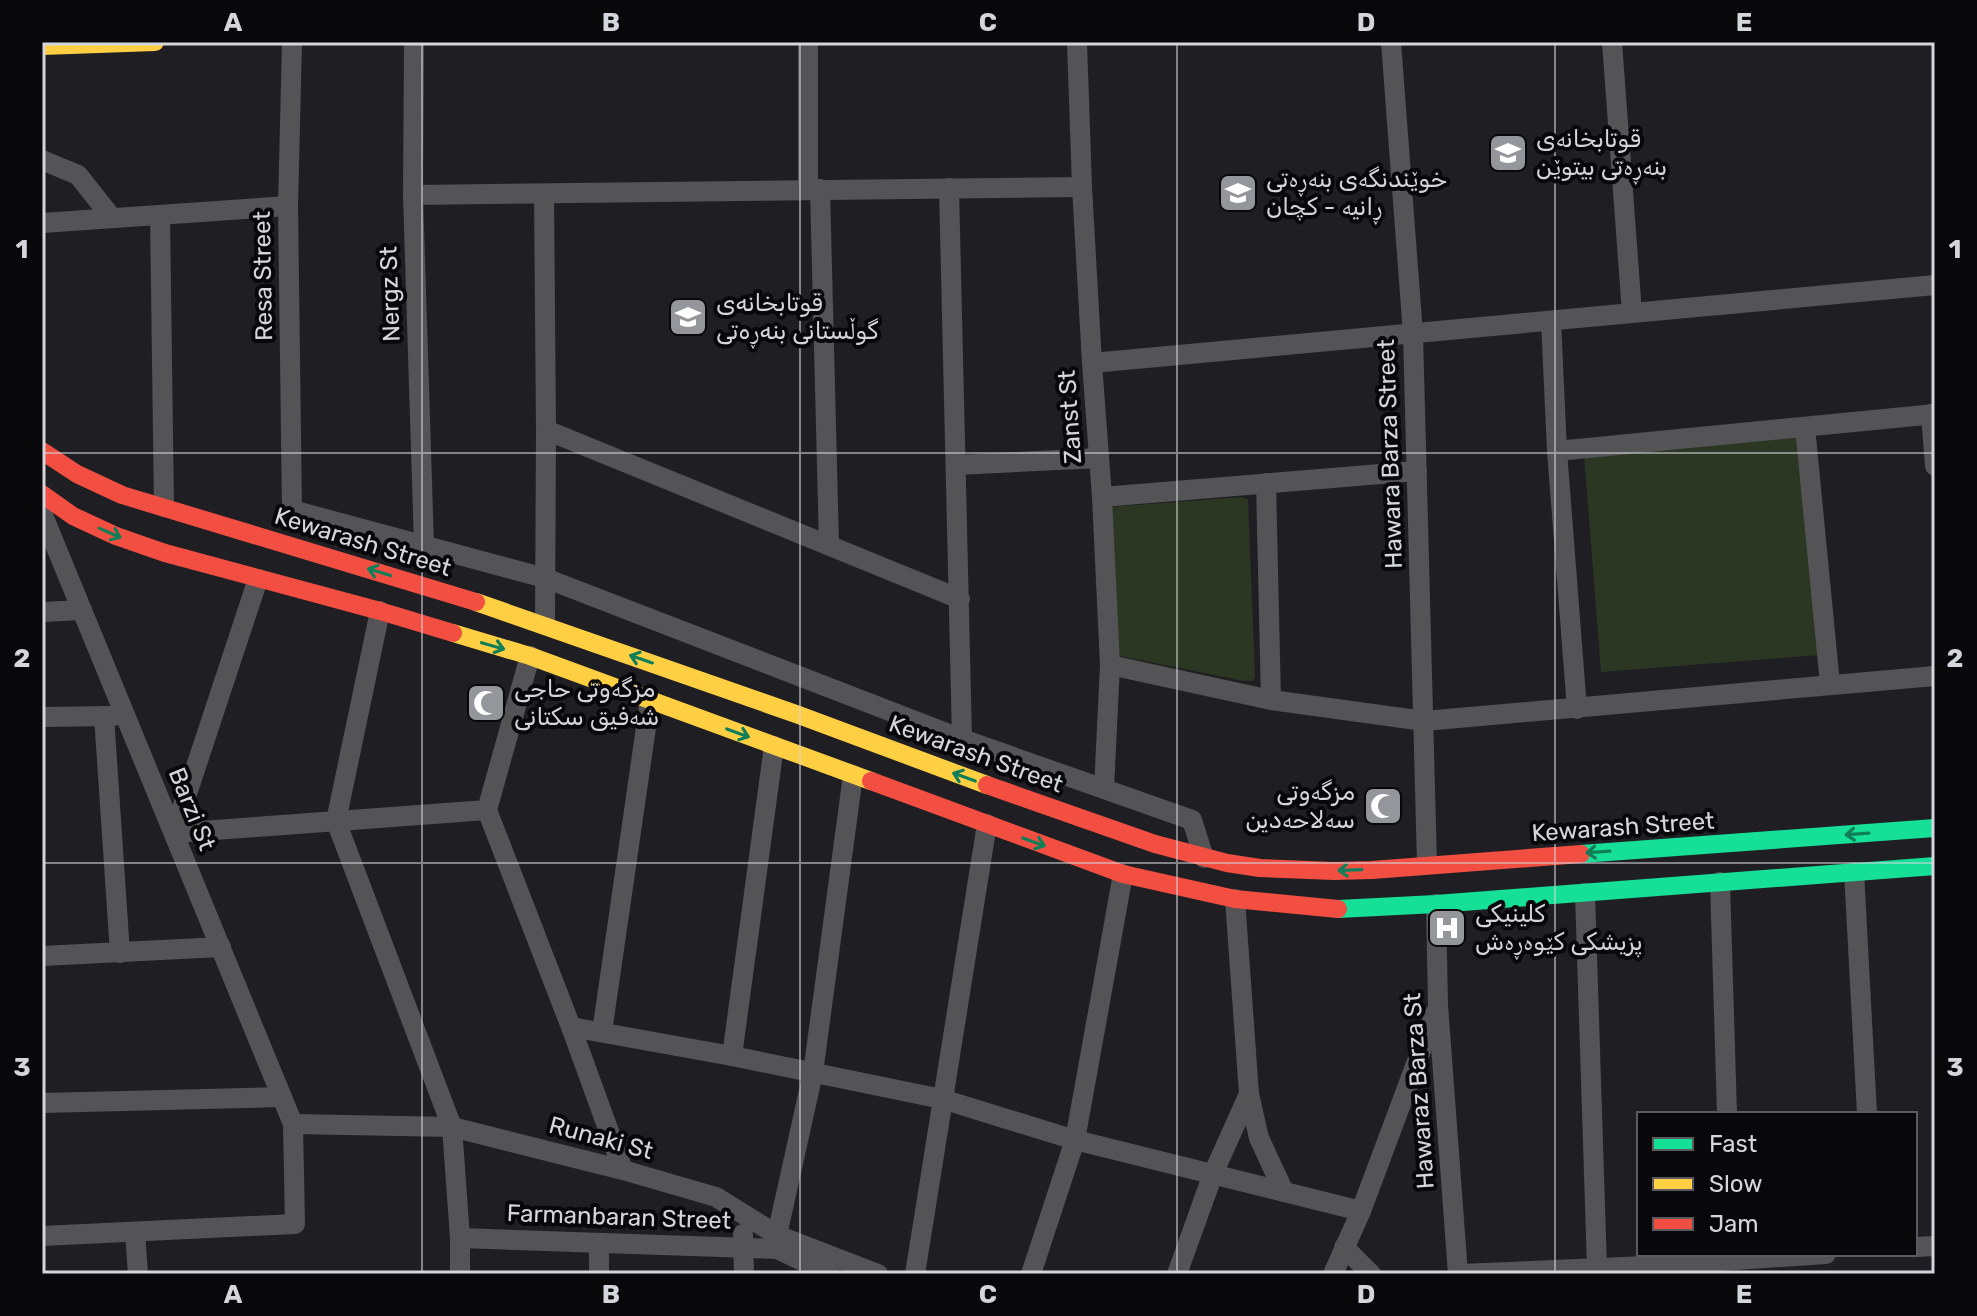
<svg xmlns="http://www.w3.org/2000/svg" width="1977" height="1316" font-family="Rubik,'Noto Naskh Arabic',sans-serif">
	<style>
		.green { fill: #2b3723 }
		.lines { fill: none; stroke-linecap: round; stroke-linejoin: round }
		.street { stroke: #545457; stroke-width: 20 }
		.fast { stroke: #16e098; stroke-width: 18 }
		.slow { stroke: #ffcf43; stroke-width: 18 }
		.jam { stroke: #f24e42; stroke-width: 18 }
		.oneway { stroke: #107f59 }
		.grid { fill: none; stroke: #d5d6dc; stroke-width: 2; stroke-opacity: 0.55 }
		.labels { text-anchor: middle; dominant-baseline: central; stroke-width: 8; stroke-linejoin: round; paint-order: stroke }
		.poi-label { font-size: 24px; fill: #d5d6dc; stroke: #08080b; text-anchor: start }
		.street-label { font-size: 24px; fill: #d5d6dc; stroke: #08080b }
		.neatline { fill: none; stroke: #d5d6dc; stroke-width: 3 }
		.grid-label { font-size: 26px; text-anchor: middle; font-weight: bold; fill: #d5d6dc }
	</style>
	<rect width="100%" height="100%" fill="#1f1f23"/>
	<g class="green">
		<path d="M1802 436 1819 655 1601 672 1584 454Z"/>
		<path d="M1241 497 1248 499 1255 678 1252 681H1244L1120 656 1118 652 1111 507Z"/>
	</g>
	<g class="lines">
		<g class="street">
			<path d="M292 42 288 206 292 510 545 578 962 739 1192 820 1204 858"/>
			<path d="M414 42 413 195 424 545"/>
			<path d="M1077 42 1082 187 1092 363 1102 497 1110 665 1104 789"/>
			<path d="M1391 42 1413 334 1427 864"/>
			<path d="M1612 42 1632 313"/>
			<path d="M42 160 78 175 112 218"/>
			<path d="M949 188 962 739"/>
			<path d="M808 189V42"/>
			<path d="M820 189 829 545"/>
			<path d="M544 194 546 430 545 625"/>
			<path d="M413 195 1082 187"/>
			<path d="M160 215 164 507"/>
			<path d="M42 223 288 206"/>
			<path d="M1551 321 1557 451 1577 709"/>
			<path d="M1092 363 1935 285"/>
			<path d="M1931 414 1935 466"/>
			<path d="M1805 427 1830 684"/>
			<path d="M546 430 960 599"/>
			<path d="M1557 451 1935 414"/>
			<path d="M957 465 1099 458"/>
			<path d="M1266 483 1271 700"/>
			<path d="M1102 497 1417 471"/>
			<path d="M42 513 293 1124 295 1224 42 1236"/>
			<path d="M258 579 174 833 487 810"/>
			<path d="M380 611 336 821 452 1127 460 1238V1274"/>
			<path d="M42 612 82 610"/>
			<path d="M530 656 487 810 571 1027 623 1170"/>
			<path d="M1110 665 1271 700 1424 721 1935 676"/>
			<path d="M104 716 120 953"/>
			<path d="M42 717 114 716"/>
			<path d="M1854 872 1867 1114"/>
			<path d="M1720 882 1727 1114"/>
			<path d="M1585 893 1597 1268"/>
			<path d="M1436 904 1438 1005 1458 1274"/>
			<path d="M42 956 221 947"/>
			<path d="M571 1027 732 1056 942 1099 1075 1140 1361 1211"/>
			<path d="M602 1032 650 700"/>
			<path d="M732 1056 774 746"/>
			<path d="M1249 1094 1259 1138 1284 1192"/>
			<path d="M42 1103 282 1097"/>
			<path d="M293 1124 452 1127 623 1170 716 1197 777 1235 878 1274"/>
			<path d="M135 1232 138 1274"/>
			<path d="M743 1234 744 1274"/>
			<path d="M460 1238 777 1249 830 1274"/>
			<path d="M777 1245V1235L813 1073 853 775"/>
			<path d="M1344 1247 1371 1274"/>
			<path d="M1915 1247 1935 1246"/>
			<path d="M599 1274V1243"/>
			<path d="M915 1274 987 824"/>
			<path d="M1031 1274 1075 1140 1123 874"/>
			<path d="M1177 1274 1213 1174 1249 1094 1235 899"/>
			<path d="M1333 1274 1361 1211 1435 1013"/>
			<path d="M1460 1274 1646 1266 1826 1254"/>
		</g>
		<g class="fast">
			<path d="M1581 854 1935 828"/>
			<path d="M1338 909 1436 904 1935 866"/>
		</g>
		<g class="slow">
			<path d="M42 46 155 42"/>
			<path d="M476 602 796 714 987 785"/>
			<path d="M453 633 530 656 871 781"/>
		</g>
		<g class="jam">
			<path d="M42 451 77 474 122 495 476 602"/>
			<path d="M42 494 73 516 116 536 165 553 380 611 453 633"/>
			<path d="M871 781 1123 874 1235 899 1338 909"/>
			<path d="M987 785 1155 844 1227 863 1260 868 1334 871 1372 870 1581 854"/>
		</g>
	</g>
	<defs><path id="oneway-shaft" d="M-6 0H5M1.5-3L5.5 0L1.5 3" fill="none" stroke-width="1.6" stroke-linecap="round" stroke-linejoin="round" transform="scale(2)"/></defs>
	<g class="oneway">
		<use href="#oneway-shaft" transform="translate(110 533) rotate(24)"/>
		<use href="#oneway-shaft" transform="translate(379 572) rotate(-163)"/>
		<use href="#oneway-shaft" transform="translate(493 646) rotate(16)"/>
		<use href="#oneway-shaft" transform="translate(641 659) rotate(-161)"/>
		<use href="#oneway-shaft" transform="translate(738 733) rotate(20)"/>
		<use href="#oneway-shaft" transform="translate(964 777) rotate(-160)"/>
		<use href="#oneway-shaft" transform="translate(1857 834) rotate(176)"/>
		<use href="#oneway-shaft" transform="translate(1034 842) rotate(20)"/>
		<use href="#oneway-shaft" transform="translate(1598 852) rotate(176)"/>
		<use href="#oneway-shaft" transform="translate(1350 870) rotate(178)"/>
	</g>
	<path class="grid" d="M422 42V1274M800 42V1274M1177 42V1274M1555 42V1274M42 453H1935M42 863H1935"/>
	<defs>
		<g id="school-square" transform="scale(2)"><rect x="-9" y="-9" width="18" height="18" rx="4" fill="#95969b" stroke="#08080b"/><path d="M0-5L7-2L0 1L-7-2ZM-4 1L0 2.5L4 1V4Q0 6-4 4Z" fill="#fff"/></g>
		<g id="mosque-square" transform="scale(2)"><rect x="-9" y="-9" width="18" height="18" rx="4" fill="#95969b" stroke="#08080b"/><path d="M3.5-4.9A6 6 0 1 0 3.5 4.9A5 5 0 1 1 3.5-4.9Z" fill="#fff"/></g>
		<g id="hospital-square" transform="scale(2)"><rect x="-9" y="-9" width="18" height="18" rx="4" fill="#95969b" stroke="#08080b"/><path d="M-5-5h3v3.5h4V-5h3V5h-3V1.5h-4V5h-3Z" fill="#fff"/></g>
	</defs>
	<g fill-rule="evenodd">
		<use href="#school-square" x="1508" y="153"/>
		<use href="#school-square" x="1238" y="193"/>
		<use href="#school-square" x="688" y="317"/>
		<use href="#mosque-square" x="486" y="703"/>
		<use href="#mosque-square" x="1383" y="806"/>
		<use href="#hospital-square" x="1447" y="928"/>
	</g>
	<g class="labels">
		<g class="poi-label">
			<text x="1536" y="139">قوتابخانەی<tspan x="1536" dy="28">بنەڕەتی بیتوێن</tspan></text>
			<text x="1266" y="179">خوێندنگەی بنەڕەتی<tspan x="1266" dy="28">ڕانیە - کچان</tspan></text>
			<text x="716" y="303">قوتابخانه‌ی<tspan x="716" dy="28">گوڵستانی بنه‌ڕه‌تی</tspan></text>
			<text x="514" y="689">مزگەوتی حاجی<tspan x="514" dy="28">شەفیق سکتانی</tspan></text>
			<text x="1355" y="792" text-anchor="end">مزگەوتی<tspan x="1355" dy="28">سەلاحەدین</tspan></text>
			<text x="1475" y="914">كلینیكی<tspan x="1475" dy="28">پزیشكی كێوەڕەش</tspan></text>
		</g>
		<g class="street-label">
			<text transform="translate(263 276) rotate(-91)">Resa Street</text>
			<text transform="translate(390 294) rotate(-92)">Nergz St</text>
			<text transform="translate(1070 417) rotate(-94)">Zanst St</text>
			<text transform="translate(1390 454) rotate(-92)">Hawara Barza Street</text>
			<text transform="translate(363 542) rotate(17)">Kewarash Street</text>
			<text transform="translate(976 754) rotate(20)">Kewarash Street</text>
			<text transform="translate(192 809) rotate(68)">Barzi St</text>
			<text transform="translate(1623 827) rotate(-4)">Kewarash Street</text>
			<text transform="translate(1419 1091) rotate(-94)">Hawaraz Barza St</text>
			<text transform="translate(601 1138) rotate(15)">Runaki St</text>
			<text transform="translate(619 1217) rotate(2)">Farmanbaran Street</text>
		</g>
	</g>
	<rect width="1977" height="1316" fill="none" stroke="#08080b" stroke-width="88"/>
	<rect x="1637" y="1112" width="280" height="144" fill="#08080b" stroke="#5a5a5f" stroke-width="2"/>
	<rect x="1653" y="1138" width="40" height="12" fill="#16e098" stroke="#5a5a5f" stroke-width="2"/>
	<text x="1709" y="1152" font-size="24" fill="#d5d6dc">Fast</text>
	<rect x="1653" y="1178" width="40" height="12" fill="#ffcf43" stroke="#5a5a5f" stroke-width="2"/>
	<text x="1709" y="1192" font-size="24" fill="#d5d6dc">Slow</text>
	<rect x="1653" y="1218" width="40" height="12" fill="#f24e42" stroke="#5a5a5f" stroke-width="2"/>
	<text x="1709" y="1232" font-size="24" fill="#d5d6dc">Jam</text>
	<rect x="44" y="44" width="1889" height="1228" class="neatline"/>
	<g class="grid-label">
		<text x="233" y="31">A</text>
		<text x="611" y="31">B</text>
		<text x="988" y="31">C</text>
		<text x="1366" y="31">D</text>
		<text x="1744" y="31">E</text>
		<text x="22" y="258">1</text>
		<text x="1955" y="258">1</text>
		<text x="22" y="667">2</text>
		<text x="1955" y="667">2</text>
		<text x="22" y="1076">3</text>
		<text x="1955" y="1076">3</text>
		<text x="233" y="1303">A</text>
		<text x="611" y="1303">B</text>
		<text x="988" y="1303">C</text>
		<text x="1366" y="1303">D</text>
		<text x="1744" y="1303">E</text>
	</g>
</svg>
